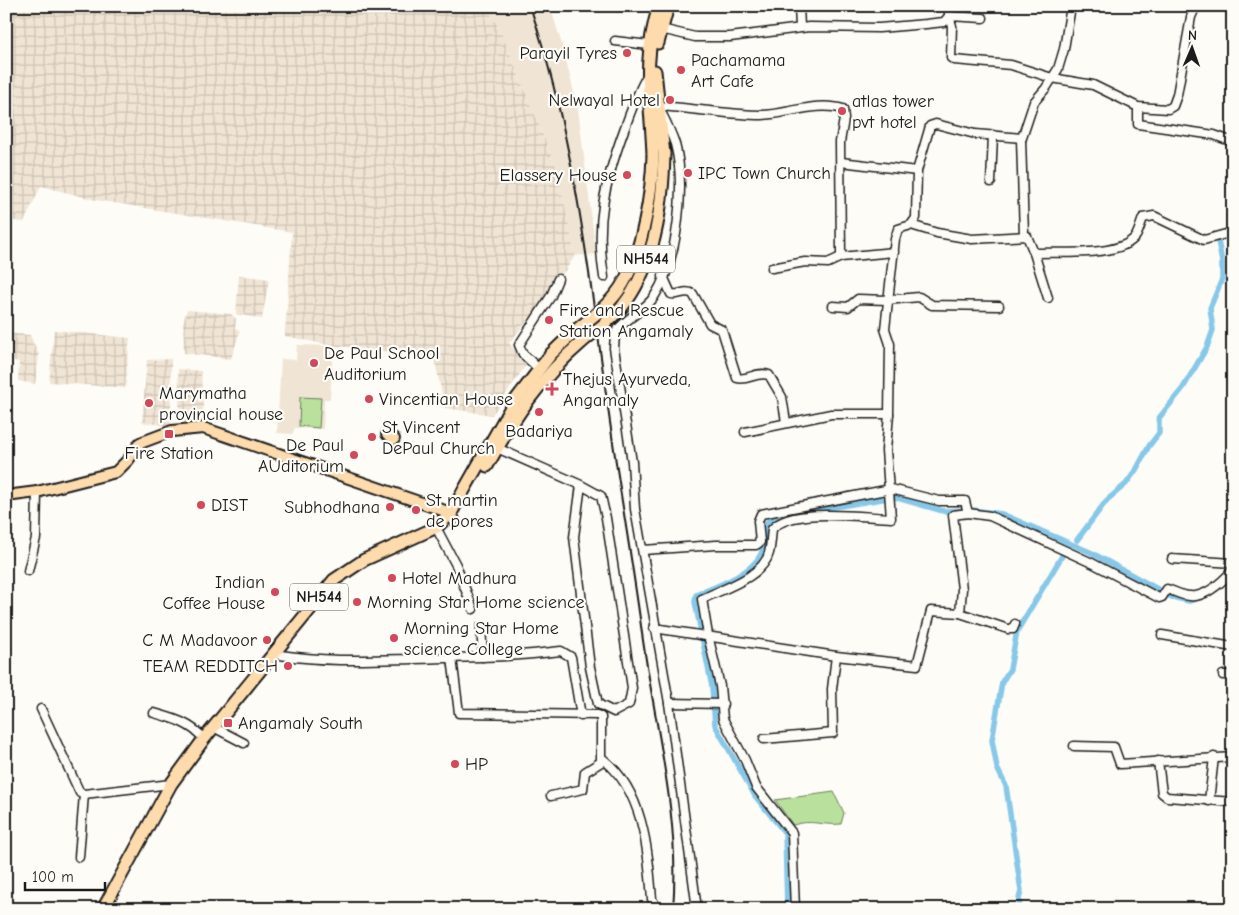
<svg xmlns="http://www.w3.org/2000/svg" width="1239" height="915" font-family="'Comic Neue',sans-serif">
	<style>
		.built { fill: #f0e4d4 }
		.industrial { fill: url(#industrial-grid) }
		.green { fill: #b9e09c; stroke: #6a7e5c }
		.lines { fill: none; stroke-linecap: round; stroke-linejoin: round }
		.canal { stroke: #87c8e8; stroke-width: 5.5 }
		.minor-casing { stroke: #1c1c1c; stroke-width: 11 }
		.major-casing { stroke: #1c1c1c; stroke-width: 14 }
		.highway-casing { stroke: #1c1c1c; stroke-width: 15 }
		.minor { stroke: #fdfcf7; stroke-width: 8 }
		.major { stroke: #fedbac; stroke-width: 10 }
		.highway { stroke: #fedbac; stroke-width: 11 }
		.rail { stroke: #1c1c1c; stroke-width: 2 }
		.highway-bridge-casing { stroke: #1c1c1c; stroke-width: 15; stroke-linecap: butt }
		.highway-bridge { stroke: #fedbac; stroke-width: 11 }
		.poi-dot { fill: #d1495b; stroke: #fdfcf7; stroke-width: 2 }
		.labels { text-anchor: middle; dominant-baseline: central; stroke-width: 4.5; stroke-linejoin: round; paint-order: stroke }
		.shield { fill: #fdfcf7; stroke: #605f5e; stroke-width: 1 }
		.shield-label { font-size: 16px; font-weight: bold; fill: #1c1c1c }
		.poi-label { font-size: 18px; fill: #1c1c1c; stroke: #fdfcf7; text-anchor: start }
	</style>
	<defs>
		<pattern id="industrial-grid" width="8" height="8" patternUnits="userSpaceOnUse" patternTransform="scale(1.25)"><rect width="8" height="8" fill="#f0e4d4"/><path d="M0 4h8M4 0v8" fill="none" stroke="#cdc3b5"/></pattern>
	</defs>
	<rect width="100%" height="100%" fill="#fdfcf7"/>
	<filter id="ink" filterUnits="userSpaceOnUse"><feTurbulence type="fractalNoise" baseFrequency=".02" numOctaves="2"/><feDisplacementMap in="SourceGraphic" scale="10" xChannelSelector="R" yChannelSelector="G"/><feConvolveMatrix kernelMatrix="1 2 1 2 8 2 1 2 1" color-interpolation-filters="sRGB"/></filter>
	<g filter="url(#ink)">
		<g class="built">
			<path d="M486 6H550L563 48 578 109 596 254 575 256 558 172 501 32Z"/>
			<path d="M297 345 333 346 330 399H324L323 429 295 428 292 434 277 433 281 359 296 360Z"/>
		</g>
		<g class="industrial">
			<path d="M6 6H486L501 32 558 172 575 256 547 297 509 343 526 365 492 415 445 408 434 357 328 345 285 336 292 232 96 200 41 186 24 222 6 220Z"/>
			<path d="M239 275 269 279 262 319 236 314Z"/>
			<path d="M187 310 231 314 236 319 235 329 240 331 231 359 184 353 183 323Z"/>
			<path d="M54 330 130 338 125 388 49 382Z"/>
			<path d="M6 333 30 335 39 355 35 384 18 381 19 362 6 359Z"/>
			<path d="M171 359V426L142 422 147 360Z"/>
			<path d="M178 369 201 371 204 421 180 422Z"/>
		</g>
		<g class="green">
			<path d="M300 397 321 398 319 428 299 426Z"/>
			<path d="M834 792 844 813 841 824C822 826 812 819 793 825L775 800Z"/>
		</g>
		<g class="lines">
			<g class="canal">
				<path d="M1077 540 1107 500 1126 484 1136 470 1149 446 1159 433V418L1183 388 1207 347 1213 330 1210 308 1222 279V262L1218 241 1222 236"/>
				<path d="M787 909 785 833 755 796 715 725 712 687 695 602 696 595C715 587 752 574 761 554 765 545 764 533 766 523L775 517 894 497 943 511 972 510 1002 514 1090 552 1172 597 1189 601 1199 598"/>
				<path d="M1020 909 1019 899 1021 891 1006 786 997 768 992 740 1002 682 1010 669 1017 631 1065 551 1069 549"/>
			</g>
			<g class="minor-casing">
				<g id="minor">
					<path d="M799 6 800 27"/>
					<path d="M983 18 949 16 952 26 951 58 954 60 1011 65 1052 78 1093 85 1138 107 1168 109 1173 106 1177 95 1191 17 1196 6"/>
					<path d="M661 29 695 37H730L809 27 879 28 926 24 944 22 949 16V6"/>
					<path d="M615 41 649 45"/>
					<path d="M1138 107V124L1214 135 1233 142"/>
					<path d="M1021 139 1024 235"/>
					<path d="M841 162 917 171"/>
					<path d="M991 182 993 135"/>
					<path d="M911 225 937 233 972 239 1027 236 1034 253H1038C1062 252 1121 257 1136 236 1139 231 1141 223 1143 218L1154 216 1204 240 1233 232"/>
					<path d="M1034 253 1048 298"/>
					<path d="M772 268 805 262 828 263 841 257 894 252"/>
					<path d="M663 276 671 294C679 296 685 289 693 294L710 324 722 330 737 378C748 381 756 371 769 375L782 397 786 422"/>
					<path d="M604 277C595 221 605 182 624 130 631 111 637 93 647 76"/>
					<path d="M833 306 848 307 858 299 887 300 919 297 932 305 999 306"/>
					<path d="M539 369 523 354 519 345 551 296 558 279"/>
					<path d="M745 432 831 414H889L890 344 885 329 895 239 898 229 911 225 916 218 917 171 930 126 936 124 975 134 1022 138 1034 102 1046 88 1058 69 1064 49 1071 6"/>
					<path d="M497 448 581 485 601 496 606 518 632 688 629 704 614 712 598 704 590 667 574 537 581 485"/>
					<path d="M439 533 456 565 473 609"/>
					<path d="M643 550 716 545H756L760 542 758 521 761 514 891 489 939 501H965L968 513"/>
					<path d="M1172 559 1233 563"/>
					<path d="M28 571 36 538 37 492"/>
					<path d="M960 613 962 589 953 515 968 513 990 516 1092 563 1159 598 1162 597 1167 589C1174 591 1182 596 1190 596 1206 598 1223 581 1233 570"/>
					<path d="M481 627 483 657"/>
					<path d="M654 628 836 656 917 665 931 611 960 613 1008 629H1013L1015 624"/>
					<path d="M1162 635 1233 647"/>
					<path d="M280 655C325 662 368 660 413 659 463 658 512 657 561 651L571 657 581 716"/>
					<path d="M452 658 459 713 597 715 601 717V762L585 772 583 789 551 796"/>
					<path d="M1223 675H1233"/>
					<path d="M669 703 723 704"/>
					<path d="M41 709 80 793 84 794 171 784"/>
					<path d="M154 713C172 718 191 723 204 739"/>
					<path d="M219 730 244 743"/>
					<path d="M764 739 833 733 832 689 836 656"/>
					<path d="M1074 746 1114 747 1120 764 1233 757"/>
					<path d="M603 759C644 791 648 851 652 899L657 909"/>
					<path d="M1158 761 1162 793 1167 797 1233 802"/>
					<path d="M1209 801 1214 757"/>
					<path d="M79 857 84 794"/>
					<path d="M697 909 669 703 635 509 632 462 614 348 615 335 617 330C628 317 645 310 654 297 678 261 686 185 675 144 671 131 664 118 658 106 693 108 728 115 762 115 788 114 817 101 843 109L844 119 840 142 841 257"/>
					<path d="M795 909 792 833 756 787 745 760 723 719 720 686 708 635 702 599C722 589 763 577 769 553 771 545 771 537 772 529 791 507 862 517 891 518L886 450 889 414"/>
				</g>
			</g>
			<g class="major-casing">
				<g id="major">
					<path d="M387 434 394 439"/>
					<path d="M6 496 37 492 116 472 128 460 140 443 172 431 203 428 451 513 454 520"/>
				</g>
			</g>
			<g class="highway-casing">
				<g id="highway">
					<path d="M658 43 668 6"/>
					<path d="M655 71 664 154"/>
					<path d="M653 155C651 98 641 64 659 6"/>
					<path d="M487 466C513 419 541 377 582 342"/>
					<path d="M103 909 171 784 204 739 334 580 364 560 437 527 451 513 514 402 551 354 576 330"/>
				</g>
			</g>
			<use href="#minor" class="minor"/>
			<use href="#major" class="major"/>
			<use href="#highway" class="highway"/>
			<path class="rail" d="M530 6C574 136 589 273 608 408 618 481 631 553 641 626 653 720 681 814 673 909"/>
			<g class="highway-bridge-casing">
				<g id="highway-bridge">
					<path d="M576 330C594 316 613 302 624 282 643 248 652 193 653 155"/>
					<path d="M582 342C596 330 610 321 622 307 655 266 663 205 664 154"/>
				</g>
			</g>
			<use href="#highway-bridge" class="highway-bridge"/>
		</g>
	</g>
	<g class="poi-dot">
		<circle cx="627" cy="53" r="5"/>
		<circle cx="681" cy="70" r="5"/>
		<circle cx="670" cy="100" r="5"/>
		<circle cx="842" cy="111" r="5"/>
		<circle cx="688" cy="173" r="5"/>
		<circle cx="627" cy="175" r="5"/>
		<circle cx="549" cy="320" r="5"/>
		<circle cx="314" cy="363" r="5"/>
		<path d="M549.5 381.5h5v5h5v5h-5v5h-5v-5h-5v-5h5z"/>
		<circle cx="369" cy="399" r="5"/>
		<circle cx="149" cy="403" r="5"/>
		<circle cx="539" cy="412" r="5"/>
		<rect x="164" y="429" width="10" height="10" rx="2.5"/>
		<circle cx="372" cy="437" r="5"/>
		<circle cx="354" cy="455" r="5"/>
		<circle cx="201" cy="505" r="5"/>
		<circle cx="390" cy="507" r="5"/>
		<circle cx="416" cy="510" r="5"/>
		<circle cx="392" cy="578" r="5"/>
		<circle cx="275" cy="592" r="5"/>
		<circle cx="357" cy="602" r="5"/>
		<circle cx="394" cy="638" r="5"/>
		<circle cx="267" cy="640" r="5"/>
		<circle cx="288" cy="666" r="5"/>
		<rect x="223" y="718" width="10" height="10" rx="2.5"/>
		<circle cx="455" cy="764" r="5"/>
	</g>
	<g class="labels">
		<g class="shield">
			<rect x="617" y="245.5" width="58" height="27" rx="4"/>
			<rect x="290" y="583.5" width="58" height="27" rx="4"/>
		</g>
		<g class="shield-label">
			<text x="646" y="259">NH544</text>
			<text x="319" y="597">NH544</text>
		</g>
		<g class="poi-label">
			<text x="617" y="53" text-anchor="end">Parayil Tyres</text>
			<text x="691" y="60">Pachamama<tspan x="691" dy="21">Art Cafe</tspan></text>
			<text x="660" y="100" text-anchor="end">Nelwayal Hotel</text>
			<text x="852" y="101">atlas tower<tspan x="852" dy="21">pvt hotel</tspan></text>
			<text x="698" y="173">IPC Town Church</text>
			<text x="617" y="175" text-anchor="end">Elassery House</text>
			<text x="559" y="310">Fire and Rescue<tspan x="559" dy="21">Station Angamaly</tspan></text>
			<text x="324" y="353">De Paul School<tspan x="324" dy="21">Auditorium</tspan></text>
			<text x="563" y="379">Thejus Ayurveda,<tspan x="563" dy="21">Angamaly</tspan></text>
			<text x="159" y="393">Marymatha<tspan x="159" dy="21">provincial house</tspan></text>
			<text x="379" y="399">Vincentian House</text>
			<text x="382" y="427">St Vincent<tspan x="382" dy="21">DePaul Church</tspan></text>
			<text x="539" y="431" text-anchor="middle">Badariya</text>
			<text x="344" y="445" text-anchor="end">De Paul<tspan x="344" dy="21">AUditorium</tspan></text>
			<text x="169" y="453" text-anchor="middle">Fire Station</text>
			<text x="426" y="500">St martin<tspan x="426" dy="21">de pores</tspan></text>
			<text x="211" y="505">DIST</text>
			<text x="380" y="507" text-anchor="end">Subhodhana</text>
			<text x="402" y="578">Hotel Madhura</text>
			<text x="265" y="582" text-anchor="end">Indian<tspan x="265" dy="21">Coffee House</tspan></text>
			<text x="367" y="602">Morning Star Home science</text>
			<text x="404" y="628">Morning Star Home<tspan x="404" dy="21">science College</tspan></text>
			<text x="257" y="640" text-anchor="end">C M Madavoor</text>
			<text x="278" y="666" text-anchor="end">TEAM REDDITCH</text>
			<text x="238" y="723">Angamaly South</text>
			<text x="465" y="764">HP</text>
		</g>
	</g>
	<rect width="1239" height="915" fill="none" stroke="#fdfcf7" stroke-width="25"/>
	<rect x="12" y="12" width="1214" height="890" fill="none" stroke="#1c1c1c" stroke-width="2" filter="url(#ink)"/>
	<g transform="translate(1192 48) rotate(2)" stroke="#fdfcf7" stroke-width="4" paint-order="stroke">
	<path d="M0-4L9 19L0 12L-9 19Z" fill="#1c1c1c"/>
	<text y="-8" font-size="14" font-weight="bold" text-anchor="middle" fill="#1c1c1c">N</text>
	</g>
	<path d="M25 882v8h80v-8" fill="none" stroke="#1c1c1c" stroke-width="2.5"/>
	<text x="32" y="882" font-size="15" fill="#1c1c1c" stroke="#fdfcf7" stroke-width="4" paint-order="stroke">100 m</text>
</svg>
